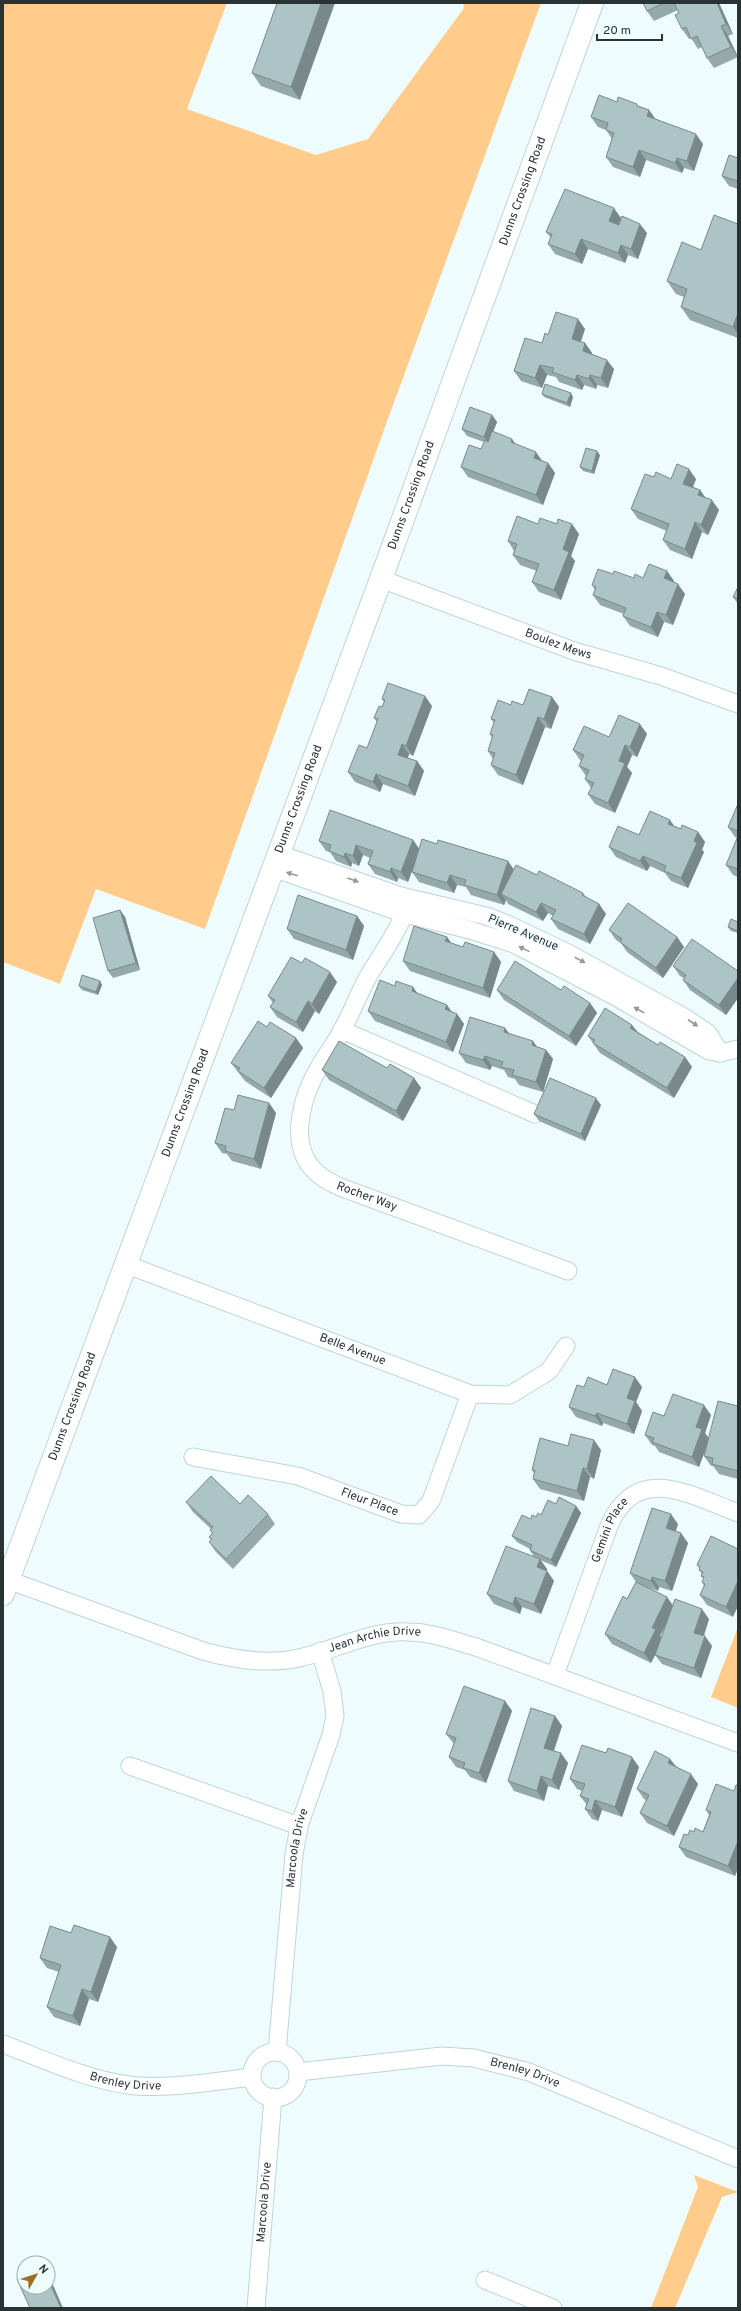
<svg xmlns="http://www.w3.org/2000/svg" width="741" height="2311" font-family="Overpass,sans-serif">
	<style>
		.green { fill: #ffcc8c }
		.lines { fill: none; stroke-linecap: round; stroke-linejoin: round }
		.street-casing { stroke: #bed5d8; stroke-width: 19 }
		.secondary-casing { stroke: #bed5d8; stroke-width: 24 }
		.street { stroke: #fff; stroke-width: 17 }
		.secondary { stroke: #fff; stroke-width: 22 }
		.wall { fill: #95a9aa; fill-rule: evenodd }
		.shaded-wall { fill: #79898b }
		.building { fill: #adc4c6; stroke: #79898b }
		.oneway { fill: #94999a }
		.labels { text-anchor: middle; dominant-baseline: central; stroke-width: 3; stroke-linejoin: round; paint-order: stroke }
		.street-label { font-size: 12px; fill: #2a3334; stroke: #eefcfe }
	</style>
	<rect width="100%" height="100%" fill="#eefcfe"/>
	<g class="green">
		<path d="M3 3H227L187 109 316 155 368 139 464 8 463 3H541L389 416 205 929 96 889 60 984 3 962Z"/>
		<path d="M738 1627V1708L711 1697Z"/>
		<path d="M694 2175 738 2192 722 2197 675 2308H651L698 2187Z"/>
	</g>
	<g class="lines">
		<g class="street-casing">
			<g id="street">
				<path id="s1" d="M381 579 574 651 661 676 738 704"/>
				<path d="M273 868 405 914 470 930 514 944 616 997 709 1051 720 1053 708 1033 684 1017 568 953 507 924 486 916 401 896 279 854"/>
				<path id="s2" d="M408 904C399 929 386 948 372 970 360 989 353 1011 342 1030 335 1044 325 1056 318 1069 300 1101 286 1152 322 1177 327 1181 334 1184 340 1187L568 1271"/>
				<path d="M342 1030 535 1114"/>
				<path d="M720 1053 738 1049"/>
				<path id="s3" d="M125 1264 470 1394 510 1395 549 1371 566 1346"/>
				<path id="s4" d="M193 1457 298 1476 401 1514 419 1515 431 1501 470 1394"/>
				<path id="s5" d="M8 1580 203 1651C235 1660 267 1665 299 1658 336 1650 370 1630 408 1632 432 1632 454 1641 476 1647L738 1743"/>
				<path id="s6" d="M555 1675 609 1526C637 1462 690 1495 738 1513"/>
				<path d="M130 1766 299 1826"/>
				<path id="s7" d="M3 2044C43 2059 85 2079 128 2085 163 2090 217 2081 252 2077"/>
				<path id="s8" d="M277 2052 294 1854 300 1823 331 1735 335 1716 332 1691 320 1651"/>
				<circle cx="275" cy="2075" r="23"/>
				<path id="s9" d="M298 2072 442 2056 474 2058 529 2072 738 2159"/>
				<path d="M485 2280 553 2308"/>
				<path id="s10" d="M256 2308 273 2097"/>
			</g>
		</g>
		<g class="secondary-casing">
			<g id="secondary">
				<path id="s11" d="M3 1594 381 579 592 3"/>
			</g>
		</g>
		<use href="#street" class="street"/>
		<use href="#secondary" class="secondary"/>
	</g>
	<g class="wall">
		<path d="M277 3 300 100 261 86 252 73Z"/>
		<path d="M643 3H719L733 34 728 36 738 57 714 68 707 58 702 47 698 49 691 38 689 39 682 29 679 13 678 10 654 21 647 11Z"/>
		<path d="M617 102 639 106 649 110 656 120 703 144 694 171 684 168 682 173 646 160 640 177 613 167 606 157 612 139 606 130 598 127 591 117Z"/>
		<path d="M738 158V189L729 186 722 176Z"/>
		<path d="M621 218 618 224 647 233 638 259 628 255 625 263 588 249 582 264 555 254 548 244 551 238 546 232Z"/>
		<path d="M738 224V338L690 320 681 307 684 297 676 294 667 281 701 250Z"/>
		<path d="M585 329 581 342 585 343 592 353V354L614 369 608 388 597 385 596 389 584 385 582 390 559 382 556 377 547 375 542 388 521 381 514 371 542 343 548 335Z"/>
		<path d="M542 394 573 397 570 407 544 397Z"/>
		<path d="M492 415 497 422 493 432 515 444 542 461 548 463 555 473 543 505 468 477 461 467 481 449 484 442 467 436 462 429Z"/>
		<path d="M600 455 594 474 583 471 580 467Z"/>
		<path d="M654 477 671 479H696L693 487 700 490 705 497 719 510 708 535 702 532 692 559 670 550 663 540 667 531 638 519 631 509Z"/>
		<path d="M538 524 579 534 571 556 575 561 561 600 539 592 532 582 537 571 520 565 513 555 514 551 508 541Z"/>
		<path d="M667 571 674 581 673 582 685 594 673 625 664 622 658 637 630 626 623 616 624 614 600 605 593 595 595 590 592 585 613 574 634 578H643Z"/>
		<path d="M738 587V604L733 597Z"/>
		<path d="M552 697 559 707 551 729 545 727 523 785 498 775 491 765 493 759 488 751 492 738 490 734 494 723 491 719 511 705H523Z"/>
		<path d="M382 699 432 706 413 756 409 754 408 758 417 761 424 771 415 796 383 784 380 792 355 782 348 772 367 748 377 722 374 718 382 707 384 702Z"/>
		<path d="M647 734 637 757 632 755 627 767 632 773 615 813 595 804 588 794 591 788 585 779 586 776 579 766 581 761 580 760 573 750 609 737Z"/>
		<path d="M738 804V877L733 875 726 865 737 838 735 837 728 827Z"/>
		<path d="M675 826 681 829 698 832 705 842 702 850 704 852 688 888 671 881 665 873 650 866 647 871 616 857 609 847 639 835Z"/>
		<path d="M413 840 419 849 514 869 537 875 583 893 586 897 599 904 606 914 590 944 558 929 551 919 553 916 548 913 543 921 508 904 506 900 504 905 471 895 466 887 457 885 454 893 419 882 412 872V870L408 882 398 878 397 882 375 874 368 864 370 858 363 855 359 866 352 863 351 867 336 861 330 852 326 851 319 841Z"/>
		<path d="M120 910 125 917 140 970 113 978 108 971Z"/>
		<path d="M357 916 364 926 353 960 294 939 287 929Z"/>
		<path d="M738 922V933L731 931 728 927Z"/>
		<path d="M609 930 677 937 684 947 663 978 627 952 621 943 616 940Z"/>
		<path d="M447 937 451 943 463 947 494 952 501 962 490 998 410 971 403 961Z"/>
		<path d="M673 966 738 971V998L726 1015 690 990 683 980 684 978 680 976Z"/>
		<path d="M100 981 102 985 98 995 82 990 79 986Z"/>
		<path d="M337 982 319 1014 315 1011 303 1032 277 1017 270 1007 273 1003 268 996Z"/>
		<path d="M395 986 413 987 417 993 452 1012 457 1014 464 1024 453 1052 375 1021 368 1011Z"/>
		<path d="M497 990H561L590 1003 597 1013 576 1046 504 1000Z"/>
		<path d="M632 1025 638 1032 658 1045 685 1057 692 1067 674 1098 600 1053 588 1036Z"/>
		<path d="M267 1027 296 1038 303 1048 271 1098 245 1081 231 1063Z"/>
		<path d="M505 1028 510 1034 536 1046 546 1050 553 1059 543 1092 519 1085 515 1079 508 1077 504 1070 492 1066 490 1070 466 1063 459 1053Z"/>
		<path d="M387 1068 414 1078 421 1088 403 1121 329 1080 322 1070Z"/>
		<path d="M269 1103 276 1113 261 1169 232 1161 227 1154 222 1153 215 1143 234 1110Z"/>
		<path d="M601 1105 585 1141 539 1121 534 1114Z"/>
		<path d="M607 1385 642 1387 636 1402 642 1411 634 1434 603 1423 602 1426 576 1417 569 1407 584 1387Z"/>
		<path d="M738 1406V1479L719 1474 713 1466H711L704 1456 706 1448 699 1467 659 1452 655 1446 652 1445 645 1435 664 1416 711 1415 705 1433 709 1438Z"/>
		<path d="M568 1446 601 1450 594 1479 590 1477 584 1501 540 1489 533 1479 534 1473 532 1470Z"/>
		<path d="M186 1502 240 1504 268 1514 275 1524 233 1569 216 1552 209 1542 211 1540 209 1537 212 1533 210 1530 211 1529 193 1512Z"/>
		<path d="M556 1504 576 1506 581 1513 556 1567 540 1560 547 1569 546 1570 547 1571 554 1581 541 1614 522 1607 520 1614 494 1604 487 1594 534 1557 530 1550V1549L517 1542 512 1536 531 1519 541 1515Z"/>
		<path d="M678 1524 676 1531 688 1543 672 1591 659 1587 658 1591 644 1586 667 1597 672 1605 709 1619 704 1636 712 1646 701 1678 662 1664 655 1655 651 1663 612 1644 605 1634 627 1599 636 1582 630 1573ZM666 1625 661 1637 660 1636Z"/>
		<path d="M711 1536 733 1617 707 1605 700 1595 704 1586 702 1582 704 1579 701 1576 702 1574 699 1570 700 1569 697 1565Z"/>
		<path d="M505 1701 512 1711 486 1783 470 1777 465 1770 456 1767 449 1757 454 1744 446 1734Z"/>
		<path d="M555 1716 562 1726 554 1751 568 1763 559 1790 548 1786 544 1801 514 1791 508 1781Z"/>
		<path d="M670 1759 677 1767 698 1784 674 1836 647 1823 640 1813 646 1800 644 1799 637 1789Z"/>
		<path d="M639 1767 622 1817 602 1810 598 1821 592 1819 585 1809 587 1805 580 1796 582 1791 577 1789 570 1779Z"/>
		<path d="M738 1785V1868L735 1876 686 1857 679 1847 688 1835 694 1832H703L709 1815 706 1810 734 1791Z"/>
		<path d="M71 1933 117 1947 98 2002 89 1999 80 2026 54 2017 47 2007 59 1972 47 1968 40 1958Z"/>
	</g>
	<g class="shaded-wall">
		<path d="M321 3H335L300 100 291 87Z"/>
		<path d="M717 3H719L733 34 726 24Z"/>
		<path d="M721 26 728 36 738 57 731 47Z"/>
		<path d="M649 110 656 120 647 116Z"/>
		<path d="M696 134 703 144 694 171 687 161Z"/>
		<path d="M639 150 646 160 640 177 633 167Z"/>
		<path d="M677 158 684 168 682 173 675 163Z"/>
		<path d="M614 208 621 218 616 231 609 221Z"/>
		<path d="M640 224 647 233 638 259 631 249Z"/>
		<path d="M581 239 588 249 582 264 575 254Z"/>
		<path d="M621 245 628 255 625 263 618 253Z"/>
		<path d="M738 313V334L733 327Z"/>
		<path d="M578 319 585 329 578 348 572 339Z"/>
		<path d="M585 343 592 353 590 361 583 351Z"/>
		<path d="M607 360 614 369 608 388 601 378Z"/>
		<path d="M540 365 547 375 542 388 535 378Z"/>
		<path d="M577 375 584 385 582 390 575 380Z"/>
		<path d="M590 375 597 385 596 389 589 379Z"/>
		<path d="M571 393 573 397 570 407 567 403Z"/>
		<path d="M492 415 497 422 488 444 484 437Z"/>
		<path d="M512 439 519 449 511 442Z"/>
		<path d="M597 451 600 455 594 474 592 471Z"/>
		<path d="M536 452 543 462 534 458Z"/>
		<path d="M548 463 555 473 543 505 536 495Z"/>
		<path d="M689 469 696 479 690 494 683 484Z"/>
		<path d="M700 490 707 500 698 495Z"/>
		<path d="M712 500 719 510 708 535 701 525Z"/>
		<path d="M695 522 702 532 692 559 685 549Z"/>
		<path d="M572 524 579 534 571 556 575 561 561 600 554 590 563 549Z"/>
		<path d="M667 571 674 581 671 588 664 578Z"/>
		<path d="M678 584 685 594 673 625 666 615Z"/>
		<path d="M657 612 664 622 658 637 651 627Z"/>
		<path d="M425 696 432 706 413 756 406 746Z"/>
		<path d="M552 697 559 707 551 729 544 719Z"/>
		<path d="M538 717 545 727 523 785 516 775Z"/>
		<path d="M640 724 647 734 637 757 630 747Z"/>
		<path d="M402 744 409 754 405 765 398 755Z"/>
		<path d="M625 745 632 755 627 767 632 773 615 813 608 803 619 761Z"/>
		<path d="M417 761 424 771 415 796 408 786Z"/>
		<path d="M376 774 383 784 380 792 373 782Z"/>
		<path d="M670 820 677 830 668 824Z"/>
		<path d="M698 832 705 842 702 850 704 852 688 888 681 878 694 841Z"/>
		<path d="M413 840 420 850 408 882 401 872Z"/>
		<path d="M356 845 363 855 359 866 353 856Z"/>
		<path d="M345 853 352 863 351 867 344 857Z"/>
		<path d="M643 856 650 866 647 871 640 861Z"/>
		<path d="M508 861 515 871 501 894 506 900 504 905 497 895Z"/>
		<path d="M391 868 398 878 397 882 390 872Z"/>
		<path d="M450 875 457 885 454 893 447 883Z"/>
		<path d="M541 903 548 913 543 921 536 912Z"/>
		<path d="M599 904 606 914 590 944 584 934Z"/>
		<path d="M120 910 125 917 140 970 136 963Z"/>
		<path d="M357 916 364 926 353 960 346 950Z"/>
		<path d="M447 937 454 947 445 941Z"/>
		<path d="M677 937 684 947 663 978 656 968Z"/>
		<path d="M494 952 501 962 490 998 483 988Z"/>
		<path d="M330 972 337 982 319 1014 312 1004Z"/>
		<path d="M738 978V998L726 1015 719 1005Z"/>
		<path d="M100 981 102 985 98 995 96 992Z"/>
		<path d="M413 987 420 997 412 991Z"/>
		<path d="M308 1001 315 1011 303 1032 296 1022Z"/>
		<path d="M590 1003 597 1013 576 1046 569 1036Z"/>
		<path d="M447 1005 454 1015 445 1009Z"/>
		<path d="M457 1014 464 1024 453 1052 446 1042Z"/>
		<path d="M632 1025 639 1035 630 1028Z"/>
		<path d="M505 1028 512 1038 504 1032Z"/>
		<path d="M296 1038 303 1048 271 1098 264 1088Z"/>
		<path d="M533 1041 540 1051 532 1045Z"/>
		<path d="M546 1050 553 1059 543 1092 536 1082Z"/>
		<path d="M485 1056 492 1066 490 1070 483 1060Z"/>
		<path d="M685 1057 692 1067 674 1098 667 1088Z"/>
		<path d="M414 1078 421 1088 403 1121 396 1111Z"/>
		<path d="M596 1098 601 1105 585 1141 581 1134Z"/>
		<path d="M269 1103 276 1113 261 1169 254 1159Z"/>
		<path d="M635 1377 642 1387 636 1402 642 1411 634 1434 627 1424V1398Z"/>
		<path d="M704 1405 711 1415 705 1433 709 1439 699 1467 692 1457 696 1427Z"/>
		<path d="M597 1413 603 1423 602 1426 595 1416Z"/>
		<path d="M594 1440 601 1450 594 1479 587 1469Z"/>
		<path d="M583 1468 590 1477 584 1501 577 1491Z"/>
		<path d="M576 1506 581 1513 556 1567 551 1560Z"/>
		<path d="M671 1514 678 1524 673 1538 666 1528Z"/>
		<path d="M681 1533 688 1543 672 1591 665 1581Z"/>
		<path d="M540 1559 547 1569 544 1577 537 1567Z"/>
		<path d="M547 1571 554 1581 541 1614 534 1604Z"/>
		<path d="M652 1577 659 1587 658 1591 651 1581Z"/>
		<path d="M738 1581V1606L733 1617 726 1607Z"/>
		<path d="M515 1597 522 1607 520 1614 513 1604Z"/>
		<path d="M667 1597 674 1607 660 1636 663 1639 651 1663 644 1653 652 1628Z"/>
		<path d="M702 1609 709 1619 701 1643 694 1633Z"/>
		<path d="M705 1636 712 1646 701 1678 694 1668Z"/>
		<path d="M505 1701 512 1711 486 1783 479 1773Z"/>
		<path d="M555 1716 562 1726 551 1758 544 1748Z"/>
		<path d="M561 1753 568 1763 559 1790 552 1780Z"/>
		<path d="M632 1757 639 1767 622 1817 615 1807Z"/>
		<path d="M670 1759 677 1769 668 1763Z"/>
		<path d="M691 1774 698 1784 674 1836 667 1826Z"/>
		<path d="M541 1776 548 1786 544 1801 537 1791Z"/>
		<path d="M595 1800 602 1810 598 1821 592 1811Z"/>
		<path d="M738 1841V1868L735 1876 728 1866Z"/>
		<path d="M110 1937 117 1947 98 2002 91 1992Z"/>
		<path d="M82 1989 89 1999 80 2026 73 2016Z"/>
		<path d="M48 2275 50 2278 63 2308H61L48 2279Z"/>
	</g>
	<g class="building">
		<path d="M277 3H321L291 87 252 73Z"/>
		<path d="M643 3H664L647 11Z"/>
		<path d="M674 3H717L726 24 721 26 731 47 707 58 697 36 691 39 686 27 682 29 675 15 679 13Z"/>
		<path d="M599 95 617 102 618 97 637 104V106L649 110 647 116 696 134 687 161 677 158 675 163 639 150 633 167 606 157 614 133 606 130 608 123 591 117Z"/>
		<path d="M729 155 738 158V181L722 176Z"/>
		<path d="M565 189 614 208 609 221 619 225 622 216 640 224 631 249 621 245 618 253 581 239 575 254 548 244 552 234 546 232Z"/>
		<path d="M714 215 738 224V313L733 327 681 307 687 289 667 281 682 242 701 250Z"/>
		<path d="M556 312 578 319 572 339 585 343 583 351 607 360 601 378 590 375 589 379 577 375 575 380 552 372 554 368 540 365 535 378 514 371 525 338 542 343 545 333 548 335Z"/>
		<path d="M545 384 571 393 567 403 542 394Z"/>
		<path d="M470 407 492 415 484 437 462 429Z"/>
		<path d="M492 431 512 439 511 442 536 452 534 458 548 463 536 495 461 467 469 445 481 449 485 440 488 442Z"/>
		<path d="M586 448 597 451 592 471 580 467Z"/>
		<path d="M677 464 689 469 683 484 700 490 698 495 712 500 701 525 695 522 685 549 663 540 669 524 631 509 645 474 654 477 656 472 671 479Z"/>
		<path d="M517 516 538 524 540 518 557 524 558 519 572 524 563 549 569 552 554 590 532 582 539 564 513 555 517 544 508 541Z"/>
		<path d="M649 564 667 571 664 578 678 584 666 615 657 612 651 627 623 616 626 608 593 595 596 587 592 585 598 569 613 574 614 571 634 578 635 574 643 578Z"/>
		<path d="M738 587V599L733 597Z"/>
		<path d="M388 683 425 696 406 746 402 744 398 755 417 761 408 786 376 774 373 782 348 772 359 745 367 748 378 719 374 718 379 706 382 707 385 700 382 699Z"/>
		<path d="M529 689 552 697 544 719 538 717 516 775 491 765 495 753 488 751 493 735 490 734 495 720 491 719 498 700 511 705 512 701 523 705Z"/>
		<path d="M619 715 640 724 630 747 625 745 619 761 625 763 608 803 588 794 594 783 585 779 589 770 579 766 584 755 573 750 584 726 609 737Z"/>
		<path d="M738 804V831L728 827Z"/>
		<path d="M330 810 413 840 401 872 391 868 390 872 368 864 373 851 356 845 353 856 345 853 344 857 329 851 331 845 319 841Z"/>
		<path d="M650 811 670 820 668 824 681 829 682 825 698 832 694 841 697 843 681 878 664 871 666 866 643 856 640 861 609 847 618 826 639 835Z"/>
		<path d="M738 836V869L726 865Z"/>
		<path d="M422 839 437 844 438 840 508 861 497 895 464 885 466 880 450 875 447 883 412 872Z"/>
		<path d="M516 865 537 875 539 871 583 893 582 895 599 904 584 934 551 919 556 910 541 903 536 912 501 894Z"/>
		<path d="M298 895 357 916 346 950 287 929Z"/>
		<path d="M628 903 677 937 656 968 620 942 622 939 609 930Z"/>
		<path d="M120 910 136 963 108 971 93 918Z"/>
		<path d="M731 919 738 922V931L728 927Z"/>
		<path d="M414 926 447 937 445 941 463 947 465 942 494 952 483 988 403 961Z"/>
		<path d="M692 939 738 971V978L719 1005 683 980 686 975 673 966Z"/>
		<path d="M291 957 302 963 305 958 330 972 312 1004 308 1001 296 1022 270 1007 275 1000 268 996Z"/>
		<path d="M515 961 561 990 564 986 590 1003 569 1036 497 990Z"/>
		<path d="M82 975 100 981 96 992 79 986Z"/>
		<path d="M380 980 395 986 396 981 413 987 412 991 447 1005 445 1009 457 1014 446 1042 368 1011Z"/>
		<path d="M605 1008 632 1025 630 1028 658 1045 660 1042 685 1057 667 1088 593 1043 595 1040 588 1036Z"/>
		<path d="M470 1017 505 1028 504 1032 533 1041 532 1045 546 1050 536 1082 512 1075 514 1070 501 1067 503 1062 485 1056 483 1060 459 1053Z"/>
		<path d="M258 1021 267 1027 270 1022 296 1038 264 1088 238 1071 240 1068 231 1063Z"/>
		<path d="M339 1041 387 1068 390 1064 414 1078 396 1111 322 1070Z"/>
		<path d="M550 1078 596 1098 581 1134 534 1114Z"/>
		<path d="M238 1095 269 1103 254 1159 225 1151 226 1146 215 1143 225 1108 234 1110Z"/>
		<path d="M613 1369 635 1377 627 1398 635 1401 627 1424 597 1413 595 1416 569 1407 577 1385 584 1387 588 1377 607 1385Z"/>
		<path d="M673 1394 704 1405 696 1427 702 1429 692 1457 652 1442 654 1438 645 1435 653 1412 664 1416Z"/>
		<path d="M718 1401 738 1406V1471L712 1464 713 1458 704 1456Z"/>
		<path d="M571 1434 594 1440 587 1469 583 1468 577 1491 533 1479 535 1470H532L540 1438 568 1446Z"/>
		<path d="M211 1476 240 1504 248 1495 268 1514 226 1559 209 1542 212 1539 209 1537 213 1533 210 1530 213 1527 186 1502Z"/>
		<path d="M559 1497 576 1506 551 1560 530 1550 532 1545 512 1536 522 1515 531 1519 532 1515 536 1517 538 1513 541 1515 548 1500 556 1504Z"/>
		<path d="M652 1508 671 1514 666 1528 681 1533 665 1581 652 1577 651 1581 630 1573Z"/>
		<path d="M711 1536 738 1549V1581L726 1607 700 1595 705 1584 702 1582 704 1577 701 1576 703 1572 699 1570 700 1567 697 1565Z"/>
		<path d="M506 1546 540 1559 537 1567 547 1571 534 1604 515 1597 513 1604 487 1594Z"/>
		<path d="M636 1582 667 1597 652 1628 656 1629 644 1653 605 1634 623 1596 627 1599Z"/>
		<path d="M675 1599 702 1609 694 1633 705 1636 694 1668 655 1655Z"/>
		<path d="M464 1686 505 1701 479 1773 463 1768 465 1763 449 1757 456 1738 446 1734Z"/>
		<path d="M531 1708 555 1716 544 1748 561 1753 552 1780 541 1776 537 1791 508 1781Z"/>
		<path d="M582 1745 606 1753 608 1748 632 1757 615 1807 595 1800 592 1811 585 1809 589 1799 580 1796 585 1784 570 1779Z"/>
		<path d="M655 1751 670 1759 668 1763 691 1774 667 1826 640 1813 649 1795 637 1789Z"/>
		<path d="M716 1784 734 1791 736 1785H738V1841L728 1866 679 1847 684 1834 688 1835 690 1830 694 1832 695 1828 703 1832 711 1812 706 1810Z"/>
		<path d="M74 1925 110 1937 91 1992 82 1989 73 2016 47 2007 61 1965 40 1958 50 1926 71 1933Z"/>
		<path d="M24 2276V2287H48V2279L61 2308H30L17 2279Z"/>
	</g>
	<defs><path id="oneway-solid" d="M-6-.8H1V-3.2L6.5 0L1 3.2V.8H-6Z"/></defs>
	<g class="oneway">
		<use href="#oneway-solid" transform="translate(292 874) rotate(-163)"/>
		<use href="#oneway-solid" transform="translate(353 880) rotate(20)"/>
		<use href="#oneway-solid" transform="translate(524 949) rotate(-154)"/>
		<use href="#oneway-solid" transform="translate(580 960) rotate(28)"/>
		<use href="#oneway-solid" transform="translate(639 1010) rotate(-151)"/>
		<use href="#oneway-solid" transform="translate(693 1023) rotate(33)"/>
	</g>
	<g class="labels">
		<g class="street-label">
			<text stroke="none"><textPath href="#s11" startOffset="1496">Dunns Crossing Road</textPath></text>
			<text stroke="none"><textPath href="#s11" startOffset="1172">Dunns Crossing Road</textPath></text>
			<text stroke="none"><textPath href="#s1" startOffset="189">Boulez Mews</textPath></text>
			<text stroke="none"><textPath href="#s11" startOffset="848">Dunns Crossing Road</textPath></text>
			<text transform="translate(523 933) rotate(23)">Pierre Avenue</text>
			<text stroke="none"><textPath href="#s11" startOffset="524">Dunns Crossing Road</textPath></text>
			<text stroke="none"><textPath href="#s2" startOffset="356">Rocher Way</textPath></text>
			<text stroke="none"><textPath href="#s3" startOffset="243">Belle Avenue</textPath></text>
			<text stroke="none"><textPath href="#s11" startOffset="200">Dunns Crossing Road</textPath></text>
			<text stroke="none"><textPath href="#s4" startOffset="183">Fleur Place</textPath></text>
			<text stroke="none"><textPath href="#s6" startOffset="155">Gemini Place</textPath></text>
			<text stroke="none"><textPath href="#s5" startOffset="383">Jean Archie Drive</textPath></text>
			<text stroke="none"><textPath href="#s8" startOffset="205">Marcoola Drive</textPath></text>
			<text stroke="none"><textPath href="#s9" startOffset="230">Brenley Drive</textPath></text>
			<text stroke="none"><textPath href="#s7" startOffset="129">Brenley Drive</textPath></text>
			<text stroke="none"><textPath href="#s10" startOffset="106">Marcoola Drive</textPath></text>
		</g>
	</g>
	<rect width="741" height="2311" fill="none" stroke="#2a3334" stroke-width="8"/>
	<g transform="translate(36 2275) rotate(51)"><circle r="19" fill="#eefcfe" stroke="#a0acad"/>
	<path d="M0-3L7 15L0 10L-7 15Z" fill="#a06e23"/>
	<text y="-6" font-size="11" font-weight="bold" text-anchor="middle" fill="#2a3334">N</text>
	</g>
	<path d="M597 34v6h65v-6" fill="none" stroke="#2a3334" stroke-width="2"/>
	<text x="603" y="34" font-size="12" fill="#2a3334" stroke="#eefcfe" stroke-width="3" paint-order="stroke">20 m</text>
</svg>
